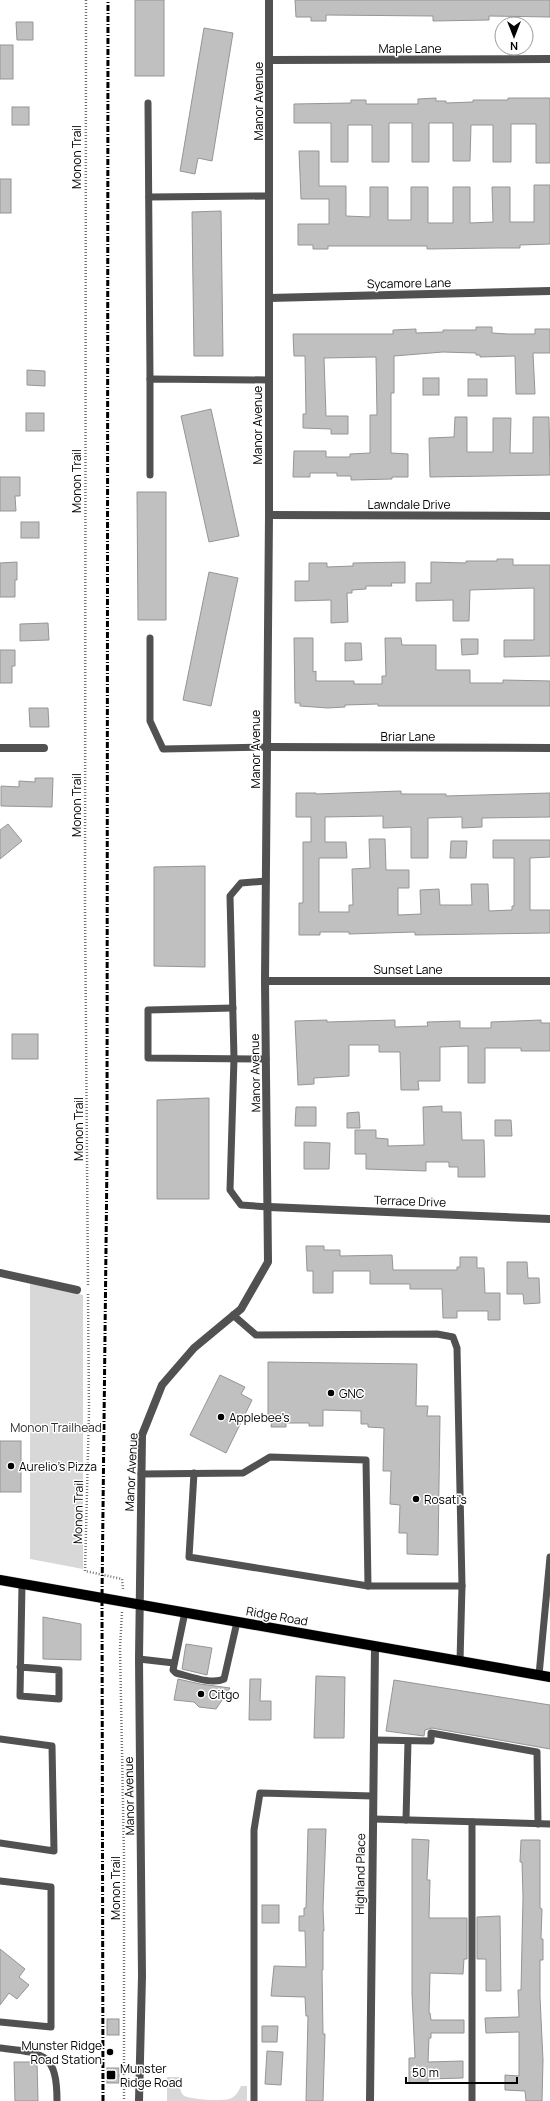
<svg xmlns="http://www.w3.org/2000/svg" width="550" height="2101" font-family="Manrope,sans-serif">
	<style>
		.green { fill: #d8d8d8 }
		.building { fill: #c0c0c0; stroke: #959595 }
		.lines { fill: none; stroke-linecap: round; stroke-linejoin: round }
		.primary-casing { stroke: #dbdbdb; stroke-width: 11 }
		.path { stroke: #737373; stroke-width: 2.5; stroke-dasharray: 1 2; stroke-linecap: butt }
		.service { stroke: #515151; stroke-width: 7 }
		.minor { stroke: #515151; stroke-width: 8 }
		.primary { stroke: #000; stroke-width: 10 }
		.rail { stroke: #000; stroke-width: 3; stroke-dasharray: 6 2 1 2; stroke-linecap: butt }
		.poi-dot { fill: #000; stroke: #fff; stroke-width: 1.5 }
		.labels { text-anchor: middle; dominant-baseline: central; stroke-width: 3; stroke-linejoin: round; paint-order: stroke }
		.street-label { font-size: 12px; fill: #000; stroke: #fff }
		.poi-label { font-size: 12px; fill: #000; stroke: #fff; text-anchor: start }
		.park-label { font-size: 12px; fill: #2f2f2f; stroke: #fff }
	</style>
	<rect width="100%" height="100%" fill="#fff"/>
	<g class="green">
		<path d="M30 1283 83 1295V1569L30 1559Z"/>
		<path d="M167 2077H180C180 2083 179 2090 183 2095 189 2100 222 2101 229 2099 236 2097 238 2092 241 2086H247V2101H167Z"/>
	</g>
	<g class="building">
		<rect x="135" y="0" width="29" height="76"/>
		<path d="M295 0H550V17L489 16V20L433 21V16L326 15V21H311V17H296Z"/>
		<path d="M16 22H33V40H17Z"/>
		<path d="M204 28 233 33 212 161 198 158 195 174 180 171Z"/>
		<rect x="0" y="45" width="13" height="34"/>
		<path d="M436 98V101H446V103L473 102V100H508V98H550V163H536V124H511V162H493V125H471L470 161H453V123H429V162H412V123H389V162H372V125H348V162H331V123H294V104L351 103V100H366V104H418V99Z"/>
		<rect x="12" y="107" width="17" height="18"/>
		<path d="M299 151H319V186H346V216L370 217V187H388V220H411V187H428V223H453V187H470V223L493 222 492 187H510V222H534V185H550V244L520 245V248H497L427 249V246H328V249H313V245H298V224H329V199H301Z"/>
		<rect x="0" y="179" width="11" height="34"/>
		<path d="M221 211 223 356H194L192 212Z"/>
		<path d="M476 327H492V333L508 334H535V329H550V353H533L535 394H516L515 356 480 357V355H476V353L443 352 394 356V393H391V453L408 454V477H392V479L351 480V476H337V473H310V477H293L294 451H326V457H350V454L370 453V415H377L376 357 324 358 326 416H348V434H331V429L303 428V414H306L305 356H294L293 334H393V330L416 329V333L443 332V330H476Z"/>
		<path d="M27 370 45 371V386L27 385Z"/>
		<rect x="423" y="378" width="16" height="17"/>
		<rect x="468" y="379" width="19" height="17"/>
		<path d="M211 409 239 536 209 542 181 416Z"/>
		<rect x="26" y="413" width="18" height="18"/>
		<path d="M455 417H467V452H493V418H511L510 453H533V417H549L550 475 430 477 429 438 454 437Z"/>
		<path d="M0 477H20V496H15L16 511H0Z"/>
		<path d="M137 492H166V620H138Z"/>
		<rect x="21" y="522" width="18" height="16"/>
		<path d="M497 559H513V565H550V656L504 657V640H534V588L470 590 469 621H453V600L416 601V583H431V562L466 563V561H497Z"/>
		<path d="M17 562V580H15V597H0V563Z"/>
		<path d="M405 562V583H391L392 586H366V589L352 590V593H347L348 622 331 623V600L295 601V581H309V563H327V567L353 566V563Z"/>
		<path d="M209 572 238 578 211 706 183 700Z"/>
		<path d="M48 623 49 640 20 641V624Z"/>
		<path d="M294 638H313V672L316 671V681H354V684H382V676H386L385 638H401L402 645H436V670H470V683H503V680L550 681V706H378V704L345 705V707L328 708 300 706V703H295Z"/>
		<path d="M461 639H478V654L462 655Z"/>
		<path d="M345 643H361L362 660 345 661Z"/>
		<path d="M0 650H15V666H12V683H0Z"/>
		<path d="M29 708H48L49 727H30Z"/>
		<path d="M35 778H53L52 807 1 806V786L19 787V781L35 782Z"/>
		<path d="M401 791V794H446V796L550 793V817L482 818V827L462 828V817L428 818V858H411V827L383 828V816L325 817V842H346L347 858H319V912H349V905H353L352 869 370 868 369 839H385L386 870H409V888H398V915L421 914 420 890 439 889 440 905H472L471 884H488L489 911 512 910V906H514V858H493V840H550V857L530 858V910H550V933L415 935V932L349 934V932H320V935H299V903H303V842H311V817H296V793H316V794Z"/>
		<path d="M8 824 22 841 0 859V830Z"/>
		<path d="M451 841H467L466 858H450Z"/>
		<path d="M205 866V967L154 966V867Z"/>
		<path d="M327 1020V1022L395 1020V1027L428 1026 427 1022 460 1021V1028H491V1022L541 1020V1023H550V1051H521V1048H485V1083H468V1046L440 1047V1081H418L419 1090H401L400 1052H379V1045H349V1076L314 1078V1084L298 1085 295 1021Z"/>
		<rect x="12" y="1034" width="26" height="25"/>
		<path d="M209 1098V1199H157V1100Z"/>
		<path d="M442 1106V1112H461L462 1140H484L485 1177H458V1167H449V1162H426V1171L366 1169V1154H355V1130H376V1138L388 1139V1146L424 1145 423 1107Z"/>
		<path d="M296 1107H316V1126H295Z"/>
		<path d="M359 1112 360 1128H347V1113Z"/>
		<path d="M495 1120H511L512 1136H495Z"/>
		<path d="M304 1142 330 1143 329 1169H304Z"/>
		<path d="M306 1246H324V1250H340V1256L392 1255 393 1270H457V1267H460V1257H477V1268H484L485 1293H500V1320H488V1311H457V1318H443L442 1289H410V1284H370V1271H333V1293H313V1271H307Z"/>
		<path d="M507 1262H527L528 1278H539L540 1303 524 1304 523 1294H507Z"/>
		<path d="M268 1362 417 1364 416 1406H428L427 1416H440L438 1555 407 1554V1533H399L400 1505 390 1504 391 1471H383L384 1428 368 1427V1424H361V1411L323 1410V1426H309V1423H286V1427H271L272 1419H268Z"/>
		<path d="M220 1375 245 1387 241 1394 252 1400 226 1453 190 1435Z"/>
		<rect x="0" y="1441" width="21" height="51"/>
		<path d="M43 1617 81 1624V1660L43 1659Z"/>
		<path d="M186 1644 212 1648 207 1675 182 1669Z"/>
		<path d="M316 1676 345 1677 344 1738H314Z"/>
		<path d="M178 1679 200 1684 230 1688 216 1709 199 1707 194 1702 174 1700Z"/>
		<path d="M250 1679H261L260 1701H271V1720H249Z"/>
		<path d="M394 1680 550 1705V1749L432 1728 425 1730 424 1736 386 1731Z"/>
		<path d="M308 1829H326L323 1908 324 1931H323V1970H322L323 2034H325L323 2101H306L308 2016H306L305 1997 271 1996 274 1966 306 1967 305 1931H299V1916H304V1908H306Z"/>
		<path d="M412 1839 429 1840 427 1880H430L429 1918H467V1959H464L463 1974 430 1973 429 2013H430L431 2020H464V2033H431V2038H429L428 2062 463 2061V2078L428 2079V2083H409V2058H415L412 1994Z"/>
		<path d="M521 1840H540V1908L542 1909 541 1939H543V1960H540V1997L543 2060 542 2101H526L525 2091 505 2090V2075L519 2076V2032L486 2033 485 2018 519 2017 518 1990H521L523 1897 522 1862H520Z"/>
		<rect x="262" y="1905" width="17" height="18"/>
		<path d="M500 1916 501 1991H486V1959H477V1917Z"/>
		<path d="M0 1949 25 1969 19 1977 29 1985 17 1999 9 1993 0 2005Z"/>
		<rect x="107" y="2019" width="12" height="16"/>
		<path d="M262 2026H278L277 2042H262Z"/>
		<path d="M267 2051 283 2052 281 2085 265 2084Z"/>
		<path d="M14 2062H37L38 2101H15Z"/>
		<rect x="107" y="2068" width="12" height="15"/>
	</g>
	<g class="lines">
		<g class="primary-casing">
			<path id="primary" d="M0 1580 550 1677"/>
		</g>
		<g class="path">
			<path d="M86 0 85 905 88 1285"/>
			<path d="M88 1294 89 1412 85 1571 122 1579 123 1589"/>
			<path d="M122 1612 120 1648 124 1857V2101"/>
		</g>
		<g class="service">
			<path d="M148 103 150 379"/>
			<path d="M149 197 269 196"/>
			<path d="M150 475V379L269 380"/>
			<path d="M150 638V721L163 749 267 747"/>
			<path d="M266 881 241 883 230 896 234 1058 230 1190 241 1205 269 1207"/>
			<path d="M233 1008 148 1010V1058L266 1059"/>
			<path d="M233 1315 256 1335 437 1334 453 1337 457 1348 462 1586"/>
			<path d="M194 1473 189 1557 368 1586"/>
			<path d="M141 1474 243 1473 270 1457 366 1460 368 1586H462L460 1661"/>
			<path d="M185 1612 173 1670 176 1673C189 1676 212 1685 224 1679L237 1622"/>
			<path d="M139 1659 174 1663"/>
			<path d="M20 1667 59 1670V1699L20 1696 22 1584"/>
			<path d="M539 1675 550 1557"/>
			<path d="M0 1739 52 1746 54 1851 0 1843"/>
			<path d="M374 1740 431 1741V1733L537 1752 538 1824"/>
			<path d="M373 1819 550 1824"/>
			<path d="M406 1820 408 1741"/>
			<path d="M472 1822V2101"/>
			<path d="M0 1881 51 1887V2027L0 2022"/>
			<path d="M0 2048C43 2053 57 2052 57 2101"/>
			<path d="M254 2101V1830L260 1793 373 1796"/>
		</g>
		<g class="minor">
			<path d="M270 60 550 59"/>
			<path d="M269 298 550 291"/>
			<path d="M269 515 550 516"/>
			<path d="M267 747 550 748"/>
			<path d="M0 748H44"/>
			<path d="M265 981H550"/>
			<path d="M269 1207 550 1219"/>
			<path d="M0 1273 77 1290"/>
			<path d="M139 2101 142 1976 139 1659 142 1435 162 1385 194 1348 241 1309 268 1262 265 981 269 515V0"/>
			<path d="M370 2101 375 1647"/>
		</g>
		<use href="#primary" class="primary"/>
		<path class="rail" d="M103 2101 102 1598 107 1161 108 0"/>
	</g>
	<g class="poi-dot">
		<circle cx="331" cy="1393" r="4"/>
		<circle cx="221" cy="1417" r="4"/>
		<circle cx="11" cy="1466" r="4"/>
		<circle cx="416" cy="1499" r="4"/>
		<circle cx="201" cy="1694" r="4"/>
		<circle cx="110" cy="2052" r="4"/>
		<rect x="106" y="2070" width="10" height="10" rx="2"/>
	</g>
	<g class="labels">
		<g class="street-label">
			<text x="410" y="48">Maple Lane</text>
			<text transform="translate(258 101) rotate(-90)">Manor Avenue</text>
			<text transform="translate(76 157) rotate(-90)">Monon Trail</text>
			<text transform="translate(409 283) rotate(-1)">Sycamore Lane</text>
			<text transform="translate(257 425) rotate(-90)">Manor Avenue</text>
			<text transform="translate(76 481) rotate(-90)">Monon Trail</text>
			<text x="409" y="504">Lawndale Drive</text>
			<text x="408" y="736">Briar Lane</text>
			<text transform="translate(255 749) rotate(-90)">Manor Avenue</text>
			<text transform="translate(76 805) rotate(-90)">Monon Trail</text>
			<text x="408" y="969">Sunset Lane</text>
			<text transform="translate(255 1073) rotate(-91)">Manor Avenue</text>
			<text transform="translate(78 1129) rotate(-90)">Monon Trail</text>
			<text transform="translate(410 1201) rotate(2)">Terrace Drive</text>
			<text transform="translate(131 1472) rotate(-87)">Manor Avenue</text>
			<text transform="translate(78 1512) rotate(-89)">Monon Trail</text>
			<text transform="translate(277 1616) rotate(10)">Ridge Road</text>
			<text transform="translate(129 1796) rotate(-91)">Manor Avenue</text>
			<text transform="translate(360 1874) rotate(-89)">Highland Place</text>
			<text transform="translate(115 1888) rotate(-90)">Monon Trail</text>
		</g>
		<g class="poi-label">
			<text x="339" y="1393">GNC</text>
			<text x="229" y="1417">Applebee's</text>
			<text x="19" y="1466">Aurelio's Pizza</text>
			<text x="424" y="1499">Rosati's</text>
			<text x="209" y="1694">Citgo</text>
			<text x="102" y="2045" text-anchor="end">Munster Ridge<tspan x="102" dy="14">Road Station</tspan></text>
			<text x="120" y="2068">Munster<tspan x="120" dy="14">Ridge Road</tspan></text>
		</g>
		<g class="park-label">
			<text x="56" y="1427">Monon Trailhead</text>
		</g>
	</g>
	<g transform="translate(514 36) rotate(180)"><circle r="19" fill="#ffffff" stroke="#999999"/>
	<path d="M0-3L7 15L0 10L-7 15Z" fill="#000000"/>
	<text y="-6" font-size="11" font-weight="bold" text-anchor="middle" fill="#000000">N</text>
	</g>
	<path d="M406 2077v6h111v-6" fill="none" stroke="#000000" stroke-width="2"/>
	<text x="412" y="2077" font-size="12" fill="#000000" stroke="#ffffff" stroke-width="3" paint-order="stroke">50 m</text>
</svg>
